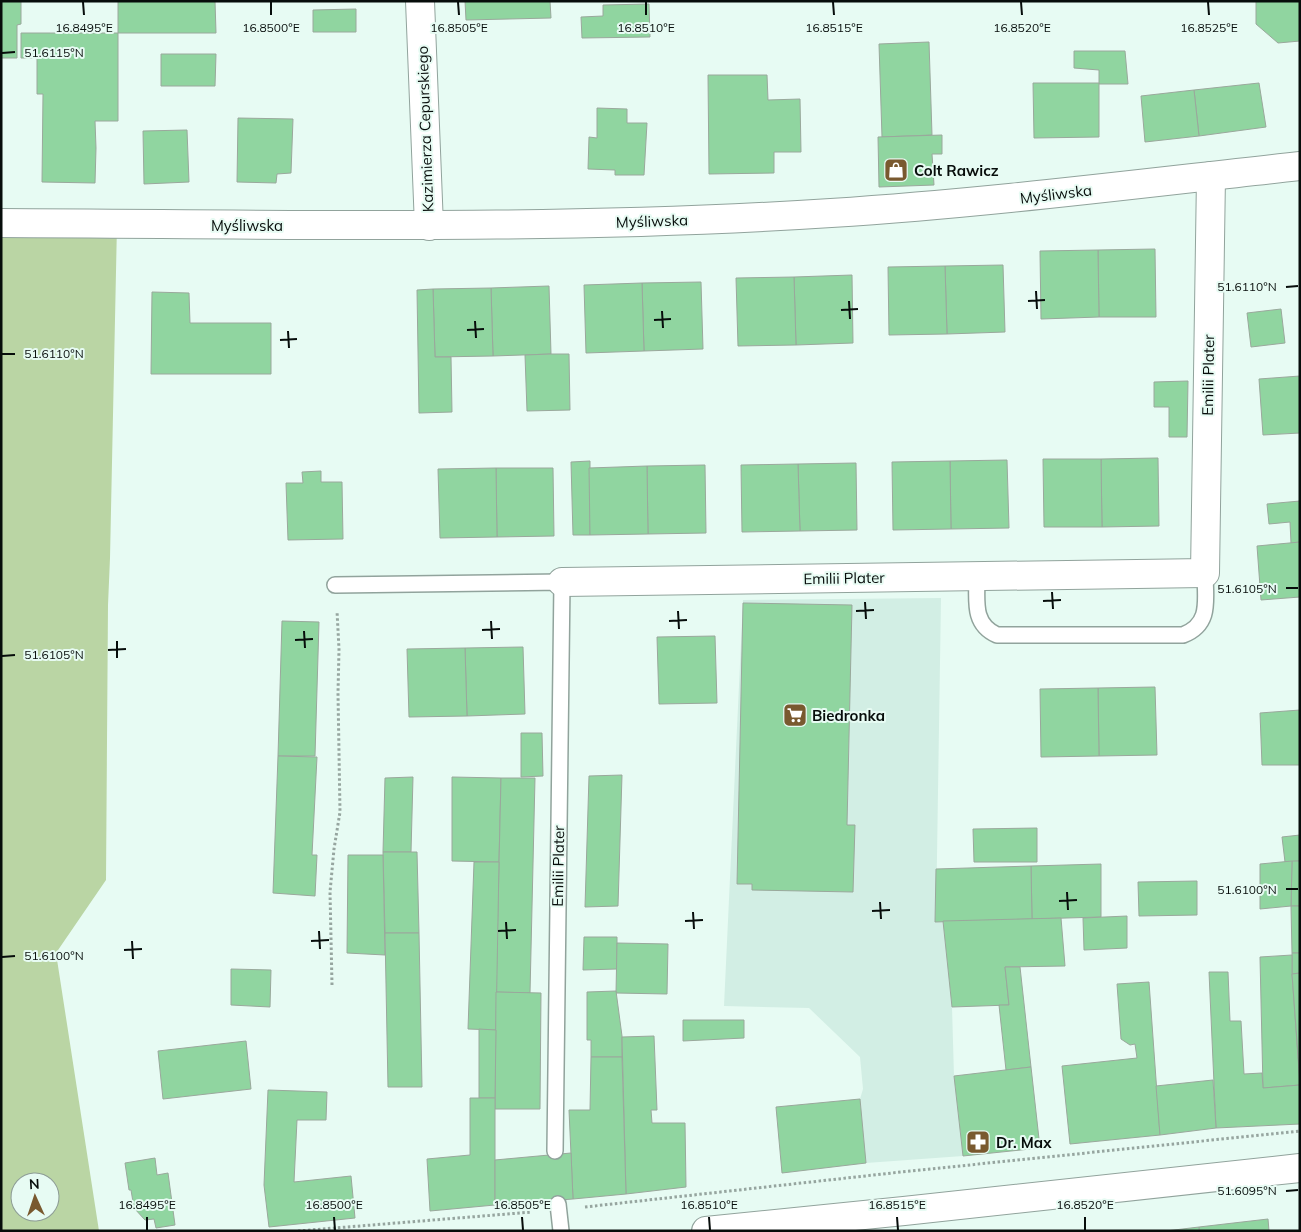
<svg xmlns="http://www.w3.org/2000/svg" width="1301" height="1232" font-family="Mulish,sans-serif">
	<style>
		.built { fill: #d2eee4 }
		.green { fill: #bad5a4; fill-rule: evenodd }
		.building { fill: #90d5a0; stroke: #9aa89c }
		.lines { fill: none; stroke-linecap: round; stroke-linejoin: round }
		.lane-casing { stroke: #91a39c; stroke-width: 18 }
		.street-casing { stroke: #91a39c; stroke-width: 30 }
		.secondary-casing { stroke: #91a39c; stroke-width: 30 }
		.path { stroke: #96a59f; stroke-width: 3; stroke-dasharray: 2.5 2.5; stroke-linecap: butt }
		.lane { stroke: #fff; stroke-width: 15 }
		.street { stroke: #fff; stroke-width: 28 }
		.secondary { stroke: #fff; stroke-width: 28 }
		.ticks { fill: none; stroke: #070d0b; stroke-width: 2 }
		.labels { text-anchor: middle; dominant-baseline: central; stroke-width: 4; stroke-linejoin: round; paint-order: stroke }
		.street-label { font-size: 15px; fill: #070d0b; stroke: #e7fbf3 }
		.poi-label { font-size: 15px; font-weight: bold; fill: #070d0b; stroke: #e7fbf3; text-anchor: start }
		.ticks-label { font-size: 12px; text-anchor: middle; fill: #070d0b; stroke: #e7fbf3; stroke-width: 4; stroke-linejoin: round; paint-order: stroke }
	</style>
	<rect width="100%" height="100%" fill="#e7fbf3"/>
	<path class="built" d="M941 598 936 921H943L952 1007 954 1076 963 1156 866 1163 860 1099 863 1089 860 1057 809 1008 724 1006 743 600Z"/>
	<path class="green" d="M1 223 117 224 110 558 108 605 106 880 56 953 99 1231H1ZM20 1182H50V1212H20Z"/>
	<g class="building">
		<path d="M1 1H21V24L17 25V58H1Z"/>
		<path d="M118 1H215L216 33H118Z"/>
		<path d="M465 1H550L551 18 466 20Z"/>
		<path d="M1256 1H1300V41L1278 43 1256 24Z"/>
		<path d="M649 4 650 37 582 38 581 17 603 16V5Z"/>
		<path d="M356 9V32H313V10Z"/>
		<path d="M21 33H118V121H95L96 148 95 183 42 182 43 94H37V58H21Z"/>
		<path d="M929 42 932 135 882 137 879 44Z"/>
		<path d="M1074 51H1125L1128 84H1099V70L1074 68Z"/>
		<path d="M161 54H216L215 86H161Z"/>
		<path d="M708 75H767L768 100 800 99 801 152H774V173L709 174Z"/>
		<path d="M1033 83H1099V137L1034 138Z"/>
		<path d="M1259 83 1266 127 1199 136 1194 90Z"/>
		<path d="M1194 90 1199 136 1145 142 1141 96Z"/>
		<path d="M597 108 627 109V123H647L644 175H615V170L588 169 589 137 597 138Z"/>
		<path d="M238 118 293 119 291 173 277 174 276 183 237 182Z"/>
		<path d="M187 130 189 182 144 184 143 131Z"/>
		<path d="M942 135V154H932L934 185 879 187 878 137Z"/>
		<path d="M1155 249 1156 317H1099L1098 250Z"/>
		<path d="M1098 250 1099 317 1041 319 1040 251Z"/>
		<path d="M1003 265 1005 332 947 334 945 266Z"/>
		<path d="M945 266 947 334 889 335 888 267Z"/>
		<path d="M852 275 853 343 796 345 794 277Z"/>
		<path d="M794 277 796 345 738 346 736 278Z"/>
		<path d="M701 282 703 349 644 351 642 283Z"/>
		<path d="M642 283 644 351 586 353 584 285Z"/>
		<path d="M549 286 551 354 493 356 491 288Z"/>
		<path d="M491 288 493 356 435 357 433 289Z"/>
		<path d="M433 289 435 357H451L452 412 419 413 417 290Z"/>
		<path d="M152 292 189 293 190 323H271V374H151Z"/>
		<path d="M1281 309 1285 343 1251 347 1247 313Z"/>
		<path d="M551 354H569L570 410 527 411 525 355Z"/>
		<path d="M1300 376V433L1263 435 1259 379Z"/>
		<path d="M1188 381 1187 437H1169V407H1154V382Z"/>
		<path d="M1158 458 1159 526 1102 527 1101 459Z"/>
		<path d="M1043 459H1101L1102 527H1044Z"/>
		<path d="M1007 460 1009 528 951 529 950 461Z"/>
		<path d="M590 461V535H573L571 462Z"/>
		<path d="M950 461 951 529 893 530 892 462Z"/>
		<path d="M856 463 857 530 800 531 798 464Z"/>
		<path d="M798 464 800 531 742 532 741 465Z"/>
		<path d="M705 465 706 533 648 534 647 466Z"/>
		<path d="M647 466 648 534 590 535 589 468Z"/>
		<path d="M496 468H553L554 536 497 537Z"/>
		<path d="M496 468 497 537 440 538 438 469Z"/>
		<path d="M321 471V482H342L343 539 288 540 286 483H303L302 472Z"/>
		<path d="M1300 501V542L1291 543 1290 522 1269 524 1267 504Z"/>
		<path d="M1300 542V597L1261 600 1257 546Z"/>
		<path d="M743 603 852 605 847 825H855L853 892 752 890V884H737Z"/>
		<path d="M282 621 319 622 315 756H278Z"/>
		<path d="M715 636 717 703 659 704 657 637Z"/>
		<path d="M523 647 525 714 467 716 465 648Z"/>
		<path d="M465 648 467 716 409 717 407 649Z"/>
		<path d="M1155 687 1157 755 1099 756 1098 688Z"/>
		<path d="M1098 688 1099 756 1041 757 1040 689Z"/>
		<path d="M1300 710V765H1262L1260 713Z"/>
		<path d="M521 733H542L543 776 521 777Z"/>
		<path d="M278 756 317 757 312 855H317L315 896 273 893Z"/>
		<path d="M622 775 618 906 585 907 589 776Z"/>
		<path d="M413 777 411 852H383L385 778Z"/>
		<path d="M452 777 501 778 499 862 452 861Z"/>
		<path d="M501 778H535L530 993 496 992Z"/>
		<path d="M1037 828V862H974L973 829Z"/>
		<path d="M1300 835V861L1285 862 1282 837Z"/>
		<path d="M383 852H417L419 933H385Z"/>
		<path d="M348 855H383L385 955 347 953Z"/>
		<path d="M1292 861H1300V906H1291Z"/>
		<path d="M1292 861 1291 906 1260 909V864Z"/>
		<path d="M474 862H499L496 1030 468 1029Z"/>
		<path d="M1101 864V917L1032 919 1031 866Z"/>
		<path d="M1031 866 1032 919 935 922 936 869Z"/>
		<path d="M1197 881V915L1139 916 1138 882Z"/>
		<path d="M1291 906H1300V953H1292Z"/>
		<path d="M1127 916V948L1084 950 1083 918Z"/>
		<path d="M1061 918 1065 966 1005 967 1009 1005 952 1007 943 921Z"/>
		<path d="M385 933H419L422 1087H388Z"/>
		<path d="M584 937H617V969L583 970Z"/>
		<path d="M617 943 668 944 667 994 616 993Z"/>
		<path d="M1292 953H1300V973L1292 974Z"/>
		<path d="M1292 955V974L1300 1085 1263 1088 1260 957Z"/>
		<path d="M1005 967H1020L1031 1067 1006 1070 999 1005H1009Z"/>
		<path d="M231 969 271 970 270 1007 231 1005Z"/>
		<path d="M1209 972H1228L1230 1021H1241L1244 1074 1262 1073 1263 1088 1300 1085V1124L1216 1128Z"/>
		<path d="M1300 973V1081L1292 974Z"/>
		<path d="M1149 982 1160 1135 1070 1144 1062 1066 1137 1058 1135 1044 1130 1045 1121 1039 1117 984Z"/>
		<path d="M616 991 622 1036V1057H591V1040H587V992Z"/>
		<path d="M496 992 541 993 540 1109H495Z"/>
		<path d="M683 1020H744V1038L683 1041Z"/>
		<path d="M479 1029 496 1030 495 1098H479Z"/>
		<path d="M654 1036 657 1110H651L652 1123H685L686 1187 626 1194 622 1037Z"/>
		<path d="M246 1041 251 1089 163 1099 158 1051Z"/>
		<path d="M591 1057H622L626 1194 573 1199 569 1110H590Z"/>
		<path d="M1031 1067 1040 1148 963 1156 954 1076Z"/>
		<path d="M1213 1080 1216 1128 1160 1135 1156 1086Z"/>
		<path d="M268 1090 327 1092 326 1120H297L294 1182 351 1176 355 1218 269 1227 264 1185Z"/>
		<path d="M470 1098H495V1205L430 1211 427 1159 470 1155Z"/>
		<path d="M860 1099 866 1163 782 1173 776 1107Z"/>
		<path d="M571 1153 573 1199 495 1205V1160Z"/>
		<path d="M155 1158 157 1175 168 1173 175 1225 156 1228 154 1219 145 1220 134 1208 131 1190H129L125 1163Z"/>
		<path d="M1268 1219 1269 1231H1199V1227Z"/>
		<path d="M1199 1227V1231H1166Z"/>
	</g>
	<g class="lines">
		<g class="lane-casing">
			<g id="lane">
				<path d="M977 577C977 600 972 624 997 635H1183C1212 624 1205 599 1205 573"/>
				<path d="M335 585 562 582 555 1151"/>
				<path d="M558 1204 561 1231"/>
			</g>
		</g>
		<g class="street-casing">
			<g id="street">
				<path d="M420 1 429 226"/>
				<path d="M1 223C278 224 555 231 831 213 988 203 1144 183 1300 166"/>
				<path d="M562 582 1205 573 1211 176"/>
			</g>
		</g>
		<g class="secondary-casing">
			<path id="secondary" d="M706 1231 904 1211 1300 1168"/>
		</g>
		<g class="path">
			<path d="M332 985 330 892 334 849 340 812 338 693 339 649 337 611"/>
			<path d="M585 1207 901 1172 1300 1131"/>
			<path d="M298 1231 532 1212"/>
		</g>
		<use href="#lane" class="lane"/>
		<use href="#street" class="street"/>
		<use href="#secondary" class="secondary"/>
	</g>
	<path class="ticks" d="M83 2 84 15M271 2V15M458 2 459 15M646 2V15M833 2 834 15M1021 2 1022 15M1208 2 1209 15M2 53 15 52M1286 287 1298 286M1036 291 1037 309M849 301 850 319M1028 301 1045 300M841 310 858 309M662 311 663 328M654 320 671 319M475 321 476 338M467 330 484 329M288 331 289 348M280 340 297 339M2 354H15M1286 588H1298M1052 592 1053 609M1043 601 1061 600M865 602 866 619M678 611 679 629M856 611 874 610M491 621 492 639M669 621 687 620M482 630 500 629M304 631 305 648M295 640 313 639M117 641V658M108 650 126 649M2 656 15 655M1286 889H1298M1067 892 1068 910M1059 901 1077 900M880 902 881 919M872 911 890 910M693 912 694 929M685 921 703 920M506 922 507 939M319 931 320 949M498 931 516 930M132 941 133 959M311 941 329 940M124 950 142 949M2 957 15 956M1286 1191 1298 1190M147 1217V1230M334 1217 335 1230M522 1217 523 1230M709 1217 710 1230M897 1217 898 1230M1085 1217V1230"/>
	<defs>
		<g id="shop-square" transform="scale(1.25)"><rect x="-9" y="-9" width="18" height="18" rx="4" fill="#79592f" stroke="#e7fbf3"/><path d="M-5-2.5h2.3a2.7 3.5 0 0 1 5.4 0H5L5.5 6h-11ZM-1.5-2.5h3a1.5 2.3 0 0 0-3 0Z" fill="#fff"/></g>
		<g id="supermarket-square" transform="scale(1.25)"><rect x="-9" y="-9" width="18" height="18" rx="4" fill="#79592f" stroke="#e7fbf3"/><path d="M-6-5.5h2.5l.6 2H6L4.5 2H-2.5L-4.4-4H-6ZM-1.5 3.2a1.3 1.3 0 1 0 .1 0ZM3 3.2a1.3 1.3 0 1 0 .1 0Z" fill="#fff"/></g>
		<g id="pharmacy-square" transform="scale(1.25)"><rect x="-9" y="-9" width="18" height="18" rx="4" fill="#79592f" stroke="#e7fbf3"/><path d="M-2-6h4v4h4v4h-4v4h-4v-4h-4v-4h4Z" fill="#fff"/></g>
	</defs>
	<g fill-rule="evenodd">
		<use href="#shop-square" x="896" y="170"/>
		<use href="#supermarket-square" x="795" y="715"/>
		<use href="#pharmacy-square" x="978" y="1142"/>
	</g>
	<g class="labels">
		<g class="street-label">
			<text transform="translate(425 129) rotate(-92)">Kazimierza Cepurskiego</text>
			<text transform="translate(1056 194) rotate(-7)">Myśliwska</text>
			<text transform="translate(652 221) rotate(-2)">Myśliwska</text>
			<text x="247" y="225">Myśliwska</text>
			<text transform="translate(1208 375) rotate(-89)">Emilii Plater</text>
			<text transform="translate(844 578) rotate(-1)">Emilii Plater</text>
			<text transform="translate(558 866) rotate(-89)">Emilii Plater</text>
		</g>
		<g class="poi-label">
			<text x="914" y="170">Colt Rawicz</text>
			<text x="812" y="715">Biedronka</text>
			<text x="996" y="1142">Dr. Max</text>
		</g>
	</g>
	<g class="ticks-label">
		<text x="84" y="32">16.8495°E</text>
		<text x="271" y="32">16.8500°E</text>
		<text x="459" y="32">16.8505°E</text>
		<text x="646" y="32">16.8510°E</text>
		<text x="834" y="32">16.8515°E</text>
		<text x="1022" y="32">16.8520°E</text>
		<text x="1209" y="32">16.8525°E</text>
		<text x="54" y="57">51.6115°N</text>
		<text x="1247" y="291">51.6110°N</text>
		<text x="54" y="358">51.6110°N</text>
		<text x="1247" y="593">51.6105°N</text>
		<text x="54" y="659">51.6105°N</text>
		<text x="1247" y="894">51.6100°N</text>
		<text x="54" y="960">51.6100°N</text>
		<text x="1247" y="1195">51.6095°N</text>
		<text x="147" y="1209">16.8495°E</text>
		<text x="334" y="1209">16.8500°E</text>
		<text x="522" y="1209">16.8505°E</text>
		<text x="709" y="1209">16.8510°E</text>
		<text x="897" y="1209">16.8515°E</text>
		<text x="1085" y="1209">16.8520°E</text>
	</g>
	<rect width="1301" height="1232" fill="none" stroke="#070d0b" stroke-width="5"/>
	<g transform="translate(35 1197) rotate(357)"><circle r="24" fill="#e7fbf3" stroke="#8d9c96"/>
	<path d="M0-4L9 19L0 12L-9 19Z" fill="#79592f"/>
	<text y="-8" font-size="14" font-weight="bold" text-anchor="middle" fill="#070d0b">N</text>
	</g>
</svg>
